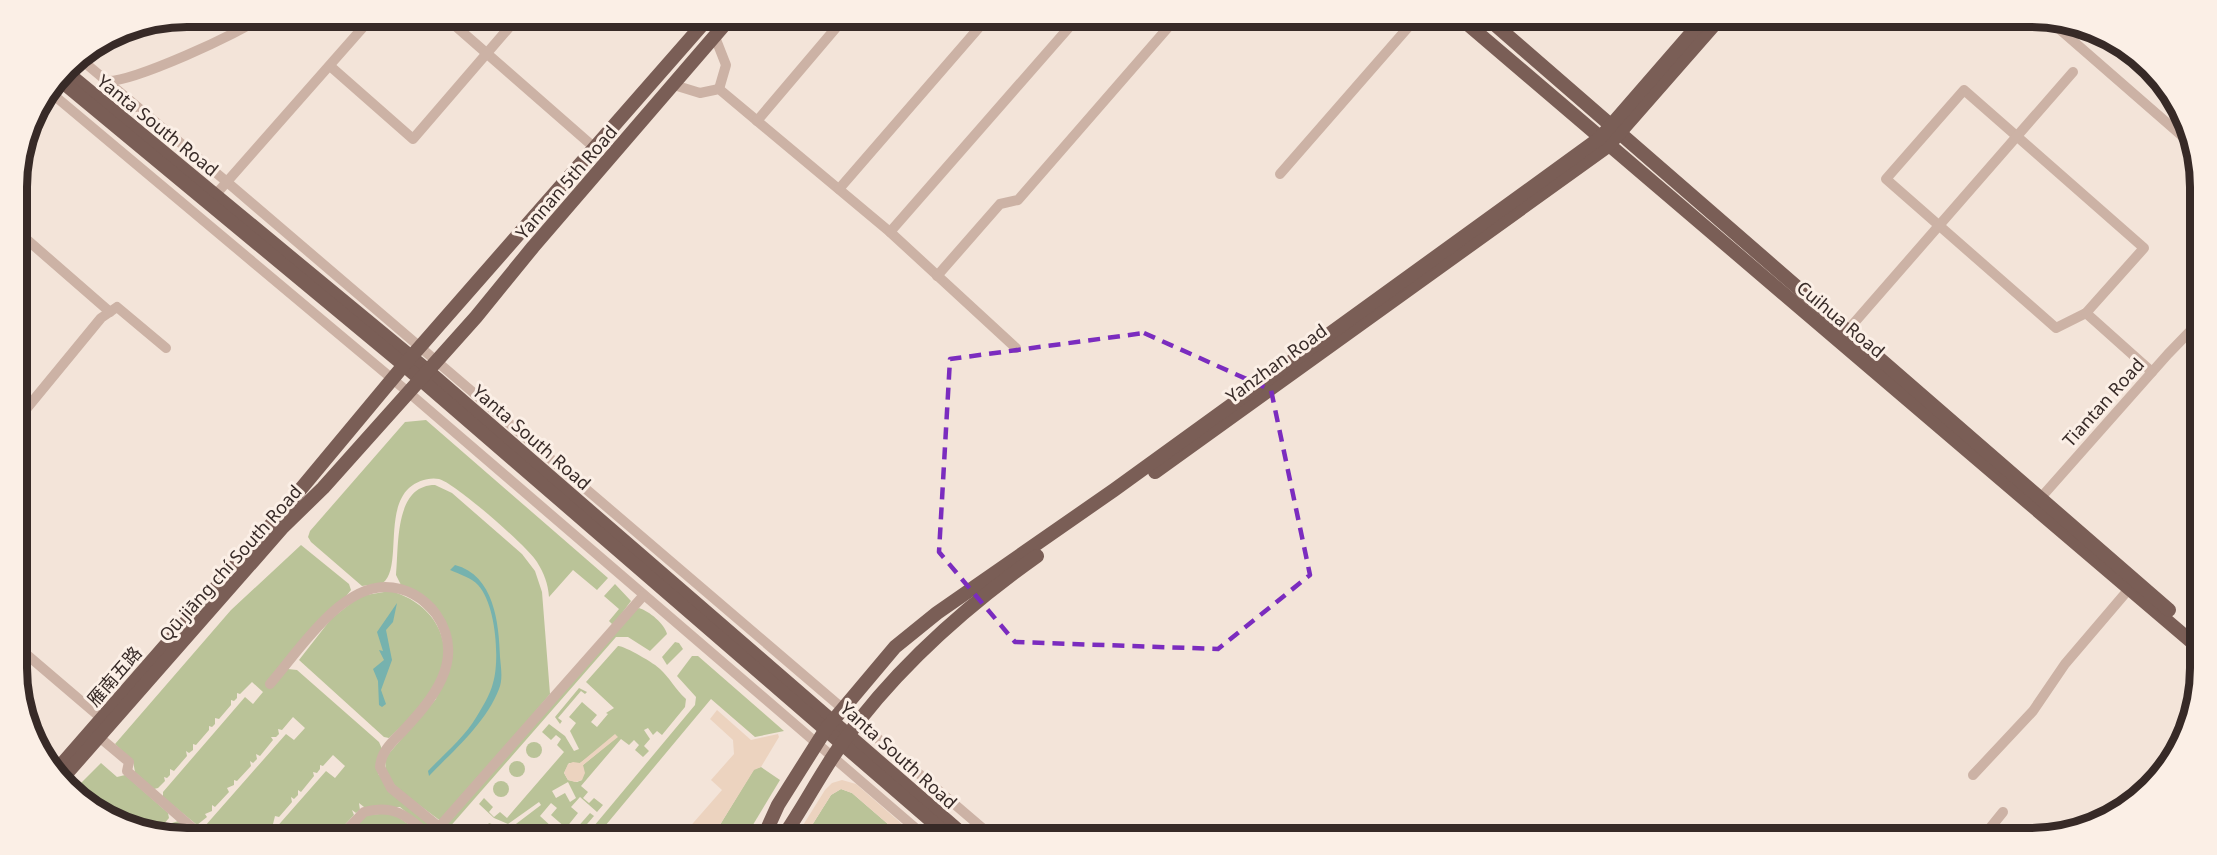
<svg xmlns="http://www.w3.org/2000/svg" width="2217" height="855" font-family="'Noto Sans','Noto Sans SC',sans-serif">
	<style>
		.green { fill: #bac398; fill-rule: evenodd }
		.plaza { fill: #ecd3bf }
		.water { fill: #76b2ae }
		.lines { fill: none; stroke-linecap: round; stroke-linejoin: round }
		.minor { stroke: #ccb2a5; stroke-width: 10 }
		.major { stroke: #7a5e56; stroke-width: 14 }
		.marked { fill: none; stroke: #7b2cbf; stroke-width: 4.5; stroke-dasharray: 12 8; stroke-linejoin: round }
		.labels { text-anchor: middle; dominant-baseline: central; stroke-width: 6; stroke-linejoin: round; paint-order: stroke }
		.street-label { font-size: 18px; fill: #372a27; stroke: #fbefe6 }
		.rim { fill: none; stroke: #372a27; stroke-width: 8 }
	</style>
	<rect width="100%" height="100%" fill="#f3e4d9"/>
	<g class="green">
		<path d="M426 420 608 578 597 590 573 570 549 597C548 584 544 573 537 562 528 547 455 483 439 479 429 477 417 481 409 488 384 511 402 568 383 583L362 586 311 542 308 537 310 531 405 422Z"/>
		<path d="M435 485 452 493 522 554 535 571 542 592 550 694 442 822 399 790 386 776 385 758 436 699 448 632 401 585 396 575C399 546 394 485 435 485Z"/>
		<path d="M301 545 349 584 351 590 288 669 297 670 379 742 382 749 378 774 443 829 634 611 639 608C649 611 665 624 667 634L650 651 628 637H616L441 837 435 836 400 807H364L359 803 360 810 356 813 352 810 354 815 339 831 336 829 338 834 334 838 330 836V838H267L326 771 335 778 345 766 333 755 323 766 320 765V769L317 773 313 772 314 776 301 792 298 790V795L294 799 291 797 292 802 279 817 275 816 273 824H268L270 827 260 838H210L204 833 205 826 286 734 294 740 305 728 293 717 282 730 278 729 279 734 276 737H271L273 740 260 756 256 754 257 759 253 763 250 761 251 766 237 781 234 780V785L227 788 229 792 215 807 212 805V811L205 814 207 817 197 825 163 797V792L245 697 253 704 263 692 252 682 240 694 237 693V698L234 701 231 700V705L219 719 215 718V724L212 727 209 726V730L196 745 193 744V750L189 753 186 751 187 756 174 771 170 769V775L167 778 164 777 165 781 158 788 154 789 135 772 133 761 115 744 231 610Z"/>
		<path d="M615 584 631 601 613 625 609 621 619 609 604 596Z"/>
		<path d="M390 591C436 603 460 647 433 691 423 708 403 724 389 738L384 737 299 660 331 619 360 596Z"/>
		<path d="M675 642 679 643 683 649 667 665 662 657Z"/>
		<path d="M618 646C623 645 656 664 660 669 669 677 675 689 686 699L685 707 662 735 657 731 653 735 648 728 644 730 650 739 644 746 649 751 643 757 635 750 639 745 634 740 629 745 621 739 581 786 588 792 583 798 589 803 594 798 603 805 597 812 580 797 571 807 578 813 566 828 551 815 557 808 551 803 540 816 553 828 547 838 540 832 535 838H505L508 831 492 824 489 832 498 835 497 838H464L476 825 483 831 489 823 508 830 541 805 539 802 508 824 494 818 479 804 484 798 493 807 489 812 494 817 500 812 507 818 564 752 557 745 561 739 556 735 551 740 542 732 549 724 565 736 574 751 579 749 570 731 576 723 569 717 582 702 597 715 591 722 597 727 608 714 606 713 614 708 586 682ZM617 737 583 765 582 780 577 782 568 780 564 773 569 763H580ZM568 782 576 798 570 802 565 793 556 798 552 791Z"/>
		<path d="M692 656H698L784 731 755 737 711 699 595 838H584L695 705 696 697 677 676Z"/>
		<path d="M579 688 587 692 585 694 581 691 558 718 562 721 560 724 555 717Z"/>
		<circle cx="534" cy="750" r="8"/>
		<circle cx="517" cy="769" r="8"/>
		<path d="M101 763 117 777 125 775 168 813 169 818 156 833 131 828 74 790Z"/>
		<path d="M761 767 780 780 745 838H729L718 828 754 769Z"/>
		<circle cx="501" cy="789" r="8"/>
		<path d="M841 789 852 793 904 838H804L831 795Z"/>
		<path d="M393 813 427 838H344L366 815Z"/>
		<path d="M590 813 594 816 575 838H568Z"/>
		<path d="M178 821 198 838 162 834 172 823Z"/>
	</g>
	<g class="plaza">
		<path d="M717 710 751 740 778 734 779 737 761 767 754 770 718 828 729 838H680L722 790 711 780 734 754 733 740 710 719Z"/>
		<path d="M615 734 618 737 583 765 585 773 582 780 575 782 568 780 564 773 568 764 573 762 580 763Z"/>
		<path d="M842 780 856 784 918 838H904L852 793 841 789 831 795 804 838H795L825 790 832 783Z"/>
	</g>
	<g class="water">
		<path d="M455 565C494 575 499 623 500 657 501 668 503 679 499 689 486 723 453 751 429 776L428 771C445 753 464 738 477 716 483 706 490 695 493 683 500 660 496 604 478 585 472 578 459 574 450 570Z"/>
		<path d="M397 603 393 622 386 630 392 660 381 690 386 704 382 707 379 705 378 681 373 669 384 660 379 650 383 651 377 632Z"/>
	</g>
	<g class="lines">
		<g class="minor">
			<path d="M444 16 596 149"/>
			<path d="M2049 20 2189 142"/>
			<path d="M715 37 726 65 719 89"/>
			<path d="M78 57 227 182 994 838"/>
			<path d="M330 66 413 139 519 16"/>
			<path d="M106 81C131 83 241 33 263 16"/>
			<path d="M674 85 700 93 719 89 890 232 1016 348"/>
			<path d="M1964 90 2144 248 2086 313 2056 328 1886 179Z"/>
			<path d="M50 92 408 392 927 838"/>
			<path d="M757 121 846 16"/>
			<path d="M1280 174 1418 16"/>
			<path d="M839 189 989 16"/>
			<path d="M210 201 373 16"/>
			<path d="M17 231 110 312"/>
			<path d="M890 232 1079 16"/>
			<path d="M937 276 1000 204 1018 200 1178 16"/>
			<path d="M2086 313 2152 372"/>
			<path d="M1847 331 2073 72"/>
			<path d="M18 419 101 318 117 307 166 348"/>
			<path d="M2037 502 2168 354 2199 322"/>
			<path d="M19 648 101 718"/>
			<path d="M270 684C298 652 339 587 385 587 406 587 424 598 436 614 468 660 431 701 401 733 391 743 381 752 380 767L391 788 439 827 643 596"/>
			<path d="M99 737 129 762 127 771 204 838"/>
			<path d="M1973 775 2033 711 2065 664 2129 589"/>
			<path d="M339 838 364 812C397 803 410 819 432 838"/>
			<path d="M1982 838 2003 812"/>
		</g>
		<g class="major">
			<path d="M1458 16 2200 649"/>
			<path d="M1485 16 2169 610"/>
			<path d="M65 71 428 371 967 838"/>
			<path d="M59 79 404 365 951 838"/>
			<path d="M1155 472 1608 146 1722 16"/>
			<path d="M55 772 275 520 404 365 710 16"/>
			<path d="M60 781 283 527 323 488 476 317 533 247 732 16"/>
			<path d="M763 838 778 805 826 729 895 647 937 613 1114 490 1600 138 1706 16"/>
			<path d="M782 838C804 807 821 772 843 742 896 668 964 608 1037 556"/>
		</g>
	</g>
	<path class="marked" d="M1144 333 1271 390 1310 575 1218 649 1015 642 939 552 950 359Z"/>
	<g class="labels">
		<g class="street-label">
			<text transform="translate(158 125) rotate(39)">Yanta South Road</text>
			<text transform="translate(566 182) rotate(-49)">Yannan 5th Road</text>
			<text transform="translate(1841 319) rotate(40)">Cuihua Road</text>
			<text transform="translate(1276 363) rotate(-36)">Yanzhan Road</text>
			<text transform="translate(2103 402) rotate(-48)">Tiantan Road</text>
			<text transform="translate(532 437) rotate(41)">Yanta South Road</text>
			<text transform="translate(230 563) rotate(-48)">Qū jiāng chí South Road</text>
			<text transform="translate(114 676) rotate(-49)">雁南五路</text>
			<text transform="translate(899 755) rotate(42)">Yanta South Road</text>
		</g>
	</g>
	<path d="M0 0H2217V855H0ZM187 27H2030A160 160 0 0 1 2190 187V668A160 160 0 0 1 2030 828H187A160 160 0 0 1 27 668V187A160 160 0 0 1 187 27Z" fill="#fbefe6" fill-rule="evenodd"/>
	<path class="rim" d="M187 27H2030A160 160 0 0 1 2190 187V668A160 160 0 0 1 2030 828H187A160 160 0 0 1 27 668V187A160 160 0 0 1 187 27Z"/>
</svg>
